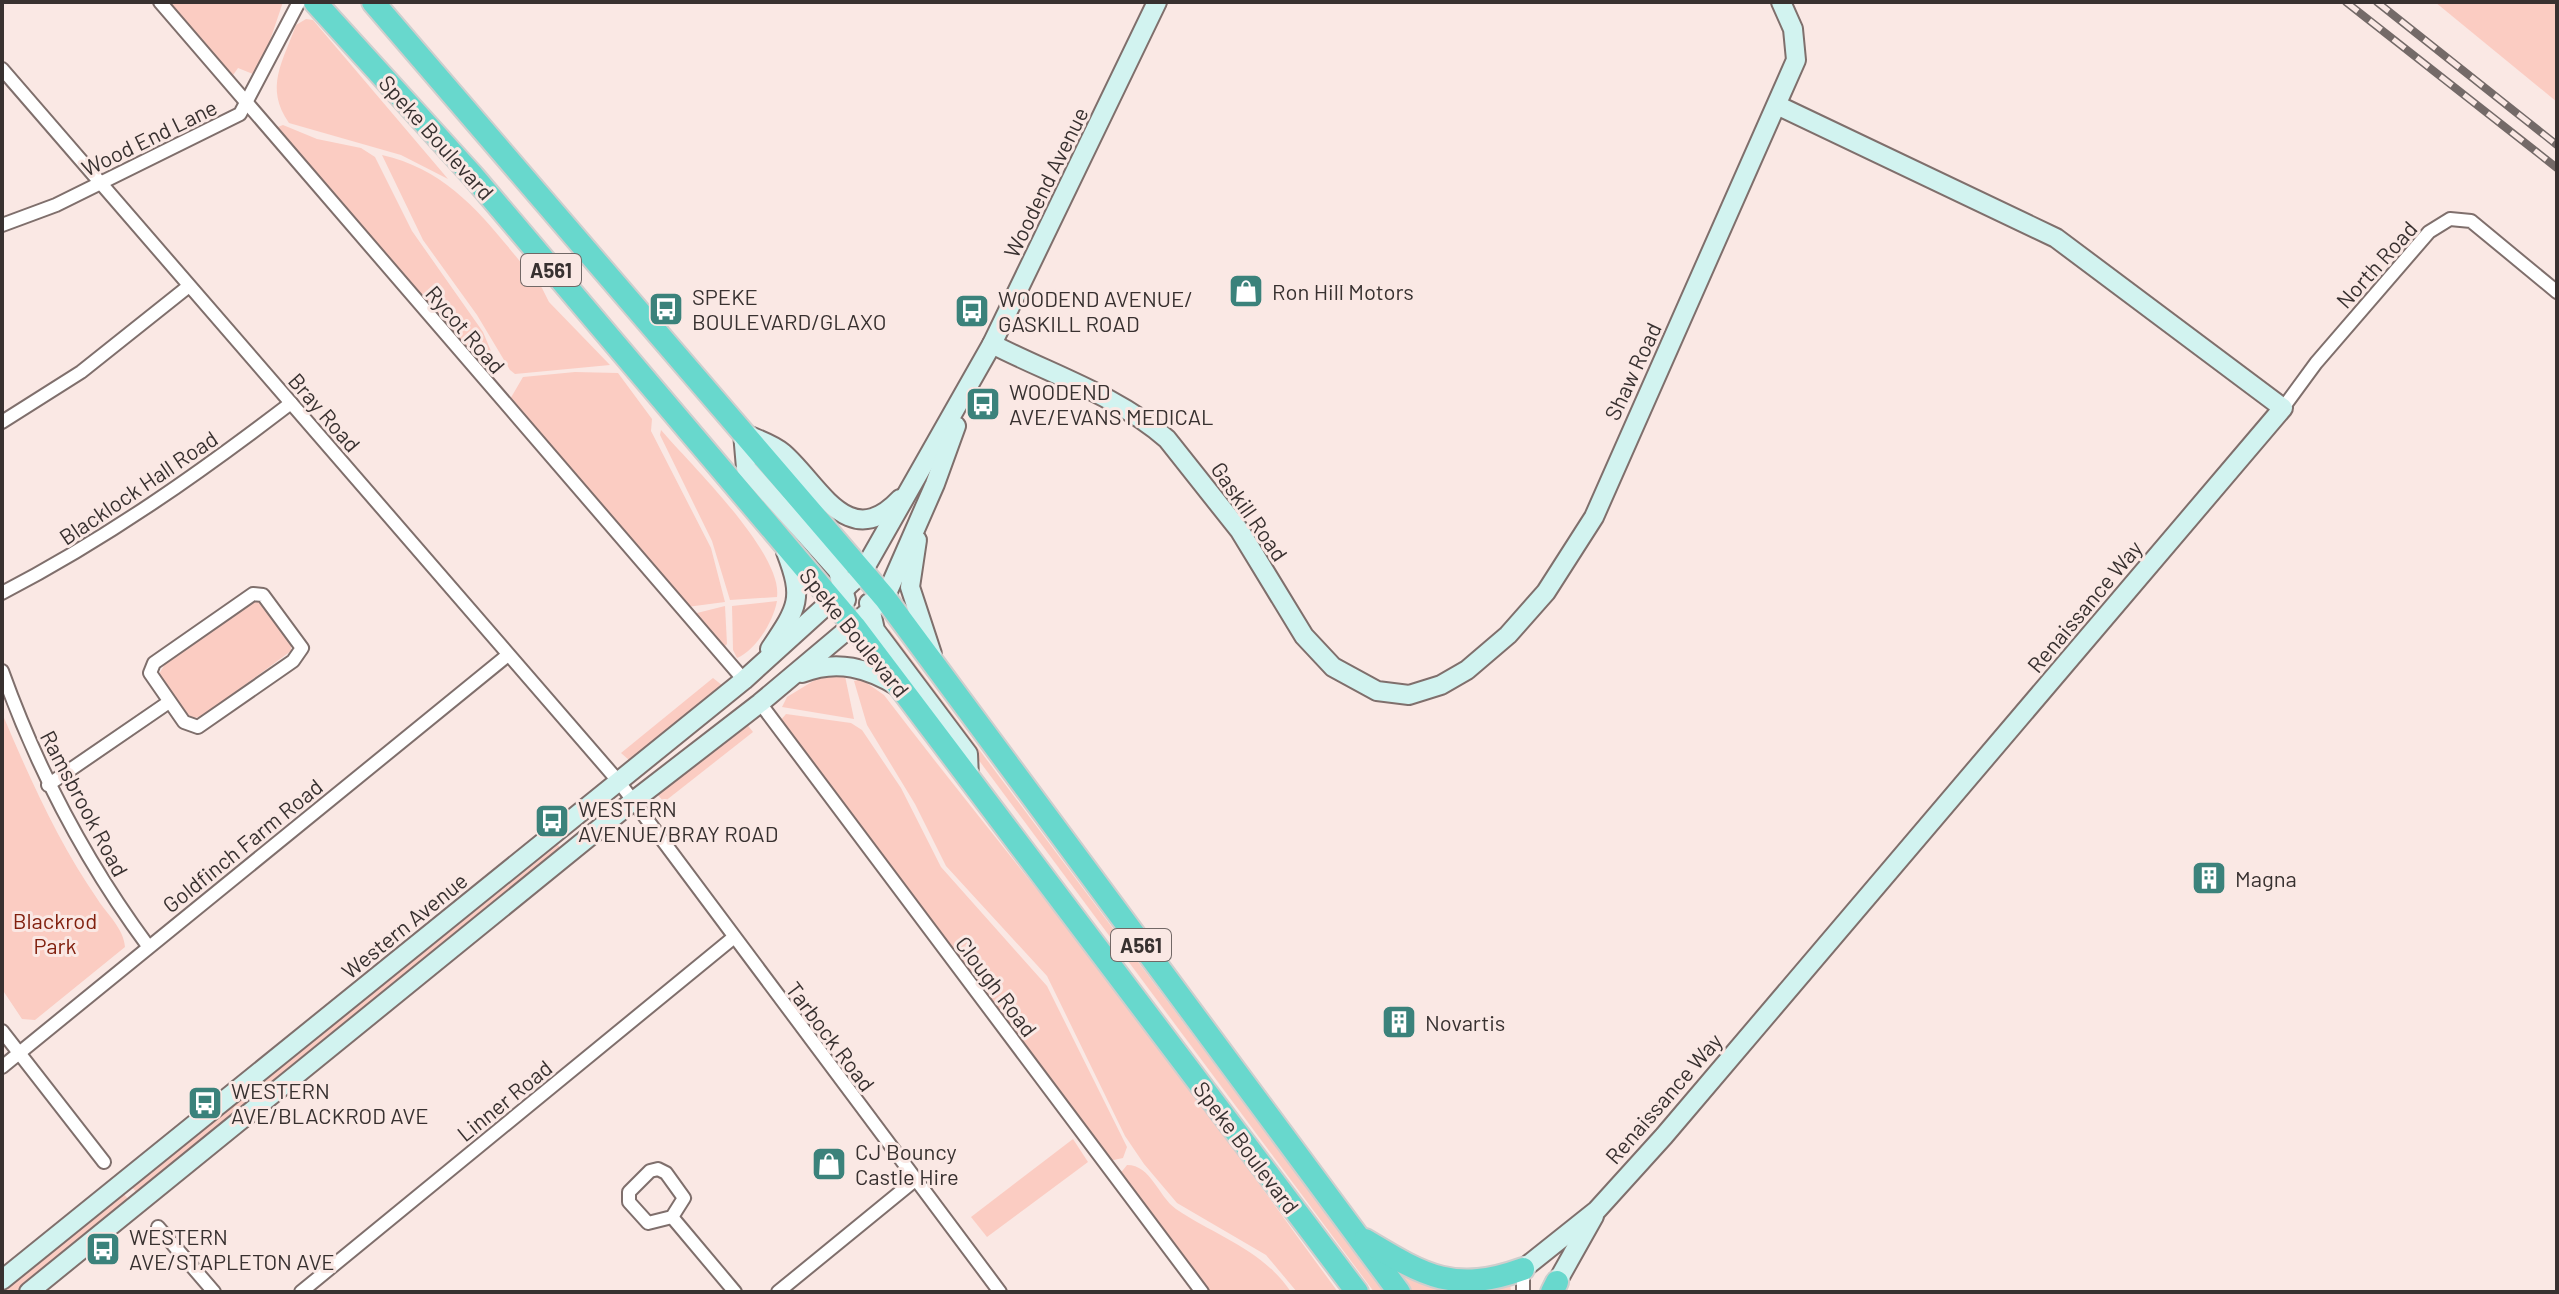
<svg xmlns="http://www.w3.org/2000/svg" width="2559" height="1294" font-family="Barlow,sans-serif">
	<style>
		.green { fill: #fbccc2 }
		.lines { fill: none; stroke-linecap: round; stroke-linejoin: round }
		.street-casing { stroke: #7f6f6c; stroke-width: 16 }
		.secondary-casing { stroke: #7f6f6c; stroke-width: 22 }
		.highway-casing { stroke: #cfcecd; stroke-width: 26 }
		.street { stroke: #fff; stroke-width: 12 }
		.secondary { stroke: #d2f3f0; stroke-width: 18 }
		.highway { stroke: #68d8cd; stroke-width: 22 }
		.rail-casing { stroke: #746a68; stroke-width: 8 }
		.rail { stroke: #fae8e4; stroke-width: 5; stroke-dasharray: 15; stroke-linecap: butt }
		.labels { text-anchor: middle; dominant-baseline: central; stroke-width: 6; stroke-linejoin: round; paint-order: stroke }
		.shield { fill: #fae8e4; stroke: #726866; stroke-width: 2 }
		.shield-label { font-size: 20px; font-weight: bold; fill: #383130 }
		.street-label { font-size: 22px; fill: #383130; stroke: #fae8e4 }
		.poi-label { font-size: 22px; fill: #383130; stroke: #fae8e4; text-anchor: start }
		.park-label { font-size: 22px; fill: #81200e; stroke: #fae8e4 }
	</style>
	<rect width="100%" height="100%" fill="#fae8e4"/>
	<g class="green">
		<path d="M167 2H283L258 76 238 68 231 78Z"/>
		<path d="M2435 2H2557V102Z"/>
		<path d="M306 19 313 20 448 179 401 155 289 123C264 87 283 62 296 25Z"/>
		<path d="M283 125 317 139 361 148 375 157 412 231 483 332 493 356 477 363 275 128Z"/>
		<path d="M382 155C458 172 494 232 542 288L549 302 610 365 515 374 510 370 477 315 423 240Z"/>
		<path d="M575 372 618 373 652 419 651 431 711 548 725 602 687 607 509 401 523 377Z"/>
		<path d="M661 430C690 464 783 553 777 597L730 600 712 541 660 435Z"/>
		<path d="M251 601H260L291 643V651L203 716 194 718 185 714 159 674 165 664Z"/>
		<path d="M777 601C773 622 756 650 737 658L733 650 732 606Z"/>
		<path d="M725 606 727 644 722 649 693 614Z"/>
		<path d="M889 629 1385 1292H1374L885 634Z"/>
		<path d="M823 675 845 676 854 719 782 707 787 697Z"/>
		<path d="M713 678 723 686 629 760 621 753Z"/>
		<path d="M861 679 884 695C967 804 1055 909 1138 1019 1206 1109 1271 1201 1338 1292H1297L1266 1255 1177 1203 1144 1164 1125 1136 1047 976 946 866 915 804 867 725 854 681Z"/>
		<path d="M2 713C29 777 58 842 98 900 107 914 124 929 125 947L35 1020 22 1019 2 989Z"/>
		<path d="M786 714 851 723 862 730 901 788 941 867 1047 986 1127 1147 1123 1158 1109 1161 780 721Z"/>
		<path d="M746 723 753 732 664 802 657 794Z"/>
		<path d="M558 845 563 851 137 1193 131 1186Z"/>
		<path d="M1073 1139 1088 1162 987 1237 971 1217Z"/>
		<path d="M1127 1165C1151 1165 1158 1196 1176 1209 1216 1236 1263 1250 1291 1292H1206L1119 1175Z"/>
		<path d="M123 1193 129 1200 15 1292H2Z"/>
		<path d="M1395 1273 1431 1286 1510 1281 1511 1292H1409Z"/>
	</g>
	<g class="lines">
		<g class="street-casing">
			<g id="street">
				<path d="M160 2 744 680"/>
				<path d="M2 69 619 782 1000 1292"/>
				<path d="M2 225 56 205 240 114 299 2"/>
				<path d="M2283 408 2316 363 2429 232 2450 219 2471 221 2557 292"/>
				<path d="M2 422 81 372 189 286"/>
				<path d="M2 593C106 539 198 474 291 403"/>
				<path d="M253 594 263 595 302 648 293 661 198 727 184 722 150 673 154 663Z"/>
				<path d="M2 671C38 771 85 861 148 946"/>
				<path d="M760 703 1202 1292"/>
				<path d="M48 785 169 702"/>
				<path d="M2 1031 104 1162"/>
				<path d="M2 1067 508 655"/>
				<path d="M658 1169 666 1173 684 1198 672 1217 648 1223 629 1202V1192L650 1171Z"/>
				<path d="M672 1217 735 1292"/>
				<path d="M158 1227 214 1292"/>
				<path d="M1523 1269V1292"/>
				<path d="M301 1292 733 938"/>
				<path d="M778 1292 915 1180"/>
			</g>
		</g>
		<g class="secondary-casing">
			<g id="secondary">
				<path d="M992 344C1050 374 1117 395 1167 439L1240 531 1304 636 1333 667 1377 691 1409 695 1441 685 1467 670 1508 635 1546 592 1594 517 1796 60 1793 29 1781 2"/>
				<path d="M917 540 910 587 932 654"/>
				<path d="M846 600 838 571 746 468 743 433C756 439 773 444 783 453 819 484 848 554 900 499"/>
				<path d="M869 603 875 630 968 754 969 778"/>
				<path d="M770 649C798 607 804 599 786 552"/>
				<path d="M802 673C837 659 868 668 899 687"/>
				<path d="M1523 1269 1597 1210 1664 1136 2283 408 2056 238 1779 106"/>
				<path d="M2 1280 744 680 862 573 992 344 1157 2"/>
				<path d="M1557 1282 1594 1216"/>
				<path d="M29 1292 632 802 760 703 885 598 935 484 956 426"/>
			</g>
		</g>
		<g class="highway-casing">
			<g id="highway">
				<path d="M315 2 473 176 854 626 1357 1292"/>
				<path d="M373 2 885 598 1399 1292"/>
				<path d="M1365 1240C1425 1276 1454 1294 1523 1269"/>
				<path d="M1552 1292 1557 1282"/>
			</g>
		</g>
		<use href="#street" class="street"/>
		<use href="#secondary" class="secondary"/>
		<use href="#highway" class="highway"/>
		<g class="rail-casing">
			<g id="rail">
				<path d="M2346 2 2557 168"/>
				<path d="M2377 2 2557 145"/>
			</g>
		</g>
		<use href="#rail" class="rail"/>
	</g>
	<defs>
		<g id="shop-square" transform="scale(1.8)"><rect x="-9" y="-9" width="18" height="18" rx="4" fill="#3b827b" stroke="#fae8e4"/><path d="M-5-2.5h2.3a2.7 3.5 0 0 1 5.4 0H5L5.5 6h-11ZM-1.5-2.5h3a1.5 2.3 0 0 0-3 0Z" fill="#fff"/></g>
		<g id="bus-square" transform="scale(1.8)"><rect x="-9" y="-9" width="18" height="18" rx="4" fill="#3b827b" stroke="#fae8e4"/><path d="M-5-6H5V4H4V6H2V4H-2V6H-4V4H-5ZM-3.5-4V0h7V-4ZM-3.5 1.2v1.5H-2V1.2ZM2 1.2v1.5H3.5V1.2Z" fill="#fff"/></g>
		<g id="building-square" transform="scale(1.8)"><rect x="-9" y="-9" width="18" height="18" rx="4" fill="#3b827b" stroke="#fae8e4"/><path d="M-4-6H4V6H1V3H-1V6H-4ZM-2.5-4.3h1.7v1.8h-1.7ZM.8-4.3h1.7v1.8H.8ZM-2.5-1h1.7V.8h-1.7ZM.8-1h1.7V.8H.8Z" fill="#fff"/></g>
	</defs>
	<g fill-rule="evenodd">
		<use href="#shop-square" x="1246" y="291"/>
		<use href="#bus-square" x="666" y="309"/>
		<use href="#bus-square" x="972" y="311"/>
		<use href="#bus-square" x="983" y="404"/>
		<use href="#bus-square" x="552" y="821"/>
		<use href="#building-square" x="2209" y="878"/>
		<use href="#building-square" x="1399" y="1022"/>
		<use href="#bus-square" x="205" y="1103"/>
		<use href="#shop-square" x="829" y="1164"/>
		<use href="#bus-square" x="103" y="1249"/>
	</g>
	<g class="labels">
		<g class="shield">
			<rect x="521" y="254" width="60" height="32" rx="6"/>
			<rect x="1111" y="929" width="60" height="32" rx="6"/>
		</g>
		<g class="shield-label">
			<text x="551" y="270">A561</text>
			<text x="1141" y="945">A561</text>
		</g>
		<g class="street-label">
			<text transform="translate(149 137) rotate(-26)">Wood End Lane</text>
			<text transform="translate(437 137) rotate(48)">Speke Boulevard</text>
			<text transform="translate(1045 182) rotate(-64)">Woodend Avenue</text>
			<text transform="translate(2376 264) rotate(-48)">North Road</text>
			<text transform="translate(466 329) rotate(49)">Rycot Road</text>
			<text transform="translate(1632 371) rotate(-65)">Shaw Road</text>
			<text transform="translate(325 412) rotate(49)">Bray Road</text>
			<text transform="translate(138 487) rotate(-34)">Blacklock Hall Road</text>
			<text transform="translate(1250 511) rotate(55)">Gaskill Road</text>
			<text transform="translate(2084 606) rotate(-50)">Renaissance Way</text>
			<text transform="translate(855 632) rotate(51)">Speke Boulevard</text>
			<text transform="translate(85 803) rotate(62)">Ramsbrook Road</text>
			<text transform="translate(242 845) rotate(-39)">Goldfinch Farm Road</text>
			<text transform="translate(404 925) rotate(-39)">Western Avenue</text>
			<text transform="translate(997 986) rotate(53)">Clough Road</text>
			<text transform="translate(831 1036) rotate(53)">Tarbock Road</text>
			<text transform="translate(1663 1098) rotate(-49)">Renaissance Way</text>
			<text transform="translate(504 1100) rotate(-39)">Linner Road</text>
			<text transform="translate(1247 1147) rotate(53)">Speke Boulevard</text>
		</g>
		<g class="poi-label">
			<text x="1272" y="291">Ron Hill Motors</text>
			<text x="692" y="296">SPEKE<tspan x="692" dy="25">BOULEVARD/GLAXO</tspan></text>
			<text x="998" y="298">WOODEND AVENUE/<tspan x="998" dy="25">GASKILL ROAD</tspan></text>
			<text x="1009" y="391">WOODEND<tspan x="1009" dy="25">AVE/EVANS MEDICAL</tspan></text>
			<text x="578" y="808">WESTERN<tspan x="578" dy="25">AVENUE/BRAY ROAD</tspan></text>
			<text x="2235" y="878">Magna</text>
			<text x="1425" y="1022">Novartis</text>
			<text x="231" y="1090">WESTERN<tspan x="231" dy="25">AVE/BLACKROD AVE</tspan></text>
			<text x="855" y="1151">CJ Bouncy<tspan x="855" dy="25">Castle Hire</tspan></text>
			<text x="129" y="1236">WESTERN<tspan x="129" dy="25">AVE/STAPLETON AVE</tspan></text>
		</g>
		<g class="park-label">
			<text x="55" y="920">Blackrod<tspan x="55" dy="25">Park</tspan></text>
		</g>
	</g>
	<rect width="2559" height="1294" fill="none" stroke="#383130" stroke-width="8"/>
</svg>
